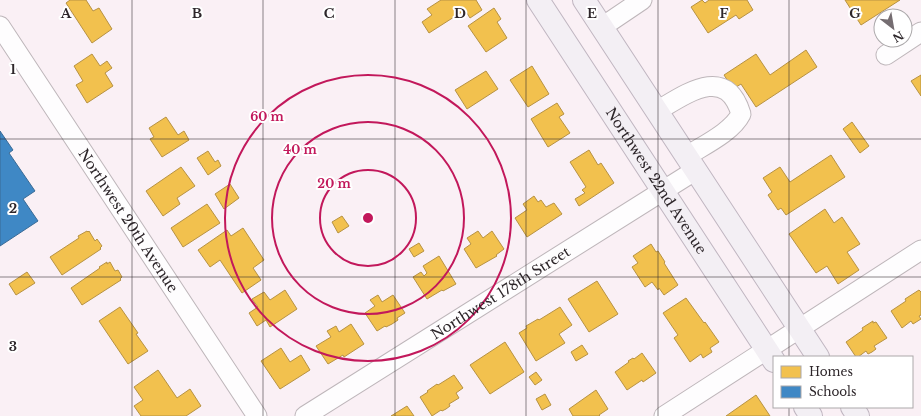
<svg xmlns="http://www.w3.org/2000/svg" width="921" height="416" font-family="'Libre Baskerville',serif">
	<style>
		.homes { fill: #f2c14e; stroke: #b79243 }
		.schools { fill: #3f88c5; stroke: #3a6b96 }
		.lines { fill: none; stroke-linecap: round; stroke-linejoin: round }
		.minor-casing { stroke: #beb6ba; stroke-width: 21 }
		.major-casing { stroke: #c0b6c1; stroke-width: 24 }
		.minor { stroke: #fefdfe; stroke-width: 19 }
		.major { stroke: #f3eff4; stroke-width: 22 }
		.grid { fill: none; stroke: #2d262a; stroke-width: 1; stroke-opacity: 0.55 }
		.ring { fill: none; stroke: #c2185b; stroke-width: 2 }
		.labels { text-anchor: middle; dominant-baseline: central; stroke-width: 4; stroke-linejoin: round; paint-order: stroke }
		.street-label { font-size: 14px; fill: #2d262a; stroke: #fff }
		.grid-label { font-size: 13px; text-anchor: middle; font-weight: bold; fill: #2d262a; stroke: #fff; stroke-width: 4; stroke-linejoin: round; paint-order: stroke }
		.centre { fill: #c2185b; stroke: #fff; stroke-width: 2 }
		.ring-label { font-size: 12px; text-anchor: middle; font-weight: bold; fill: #c2185b; stroke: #fff; stroke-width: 4; stroke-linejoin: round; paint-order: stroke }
	</style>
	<rect width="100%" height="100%" fill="#faf0f5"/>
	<g class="homes">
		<path d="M70 0H86L93 11 99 8 112 29 92 43 66 3Z"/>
		<path d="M441 0H476L482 10 470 18 465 10 429 33 422 22 432 15 427 9Z"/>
		<path d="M702 0 705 3 709 0H747L753 10 739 19 736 15 708 33 691 7Z"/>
		<path d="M845 0H900L861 25Z"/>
		<path d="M494 8 501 19 497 22 507 38 486 52 468 26Z"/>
		<path d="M806 50 817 67 756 107 741 84 733 89 724 75 756 54 770 75Z"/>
		<path d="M92 54 100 66 107 61 112 68 105 73 113 86 87 103 76 85 83 81 74 66Z"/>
		<path d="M532 66 549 94 528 107 510 80Z"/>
		<path d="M486 71 498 89 467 109 455 90Z"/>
		<path d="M921 75V96L911 81Z"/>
		<path d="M557 103 564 114 559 117 570 133 548 147 531 119Z"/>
		<path d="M166 117 178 135 184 131 189 140 162 157 150 139 154 137 149 128Z"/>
		<path d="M852 122 869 146 860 153 843 129Z"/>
		<path d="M589 150 598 165 601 163 614 183 579 206 575 199 585 193 582 190 586 187 570 162Z"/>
		<path d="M208 151 215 162 218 160 221 166 208 175 197 158Z"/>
		<path d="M831 155 845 177 786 215 781 208 778 210 768 195 772 192 763 178 780 167 790 182Z"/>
		<path d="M181 167 195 186 177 198 180 204 163 216 146 191Z"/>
		<path d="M230 184 239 198 224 209 215 194Z"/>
		<path d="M534 196 538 202 541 200 546 207 554 203 562 214 527 237 515 218 527 210 523 204Z"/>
		<path d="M207 204 220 223 183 247 171 228Z"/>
		<path d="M825 209 834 223 842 217 860 244 847 252 859 270 838 284 827 266 816 273 789 234Z"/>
		<path d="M342 216 349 226 338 233 332 222Z"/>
		<path d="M243 228 264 260 253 268 261 280 242 293 220 260 210 267 198 250 227 230 231 236Z"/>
		<path d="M87 231 88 232 89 231 95 241 97 239 102 246 100 248 101 249 62 275 50 257 79 238 78 236Z"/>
		<path d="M478 231 483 238 492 231 504 249 496 255 497 256 476 268 464 249 471 244 467 238Z"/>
		<path d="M419 243 424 251 414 257 409 249Z"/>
		<path d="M651 244 656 252 658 251 665 262 664 263 678 285 664 295 659 288 658 290 652 282 645 287 632 267 638 263 633 256Z"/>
		<path d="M439 256 456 284 443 291 442 290 427 299 413 277 421 272 424 276 427 273 423 266Z"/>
		<path d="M107 262V264L110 262 115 271 118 270 122 277 120 279 121 280 82 305 71 288 100 268 99 267Z"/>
		<path d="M27 272 35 283 16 295 9 284Z"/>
		<path d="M597 281 618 314 589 332 568 299Z"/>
		<path d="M285 290 297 309 270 327 266 320 257 326 249 313 258 307 252 299 264 292 270 300Z"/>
		<path d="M919 290 921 292V315L919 316 921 319 913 324 911 321 902 328 891 311 906 301 905 299Z"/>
		<path d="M378 295 382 302 393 295 405 313 397 318 398 320 392 324 386 327 385 326 377 331 365 313 375 306 370 300Z"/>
		<path d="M686 298 704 323 705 322 719 342 710 348 712 352 703 358 701 354 690 362 674 338 678 335 663 313Z"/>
		<path d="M120 307 138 333 136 334 148 351 128 364 99 321Z"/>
		<path d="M560 307 572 325 559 334 565 343 536 361 519 333 527 328 526 326 538 319 539 320Z"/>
		<path d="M873 321V323L876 322 887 338 874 346 876 349 872 352 868 354 866 351 858 357H856L846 342 863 330 862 328Z"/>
		<path d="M351 324 364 344 344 357 343 355 328 364 316 346 331 337 327 331 336 326 339 332Z"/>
		<path d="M505 342 524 372 490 394 470 365Z"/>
		<path d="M582 345 588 354 576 361 571 352Z"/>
		<path d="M281 348 290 362 301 355 310 370 280 389 261 361Z"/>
		<path d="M642 353 656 373 643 382 642 380 627 390 615 372 629 362 628 361 633 358 634 359Z"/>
		<path d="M158 370 177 398 190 389 201 406 186 416H141L134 406 143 400 134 387Z"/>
		<path d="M536 372 542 380 535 385 529 377Z"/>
		<path d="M454 375 463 388 456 393 459 398 449 404 450 406 446 409 442 411 441 410 432 416 420 397 428 392 427 391 437 384 438 385Z"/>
		<path d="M596 390 608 409 599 415 600 416H573L569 409Z"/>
		<path d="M545 394 551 405 542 410 536 399Z"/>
		<path d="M756 395 770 416H726Z"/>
		<path d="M407 406 414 416H391Z"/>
	</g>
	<path class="schools" d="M0 131 13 150 9 153 35 191 23 199 38 221 0 246Z"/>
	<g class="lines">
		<g class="minor-casing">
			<g id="minor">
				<path id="s1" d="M0 26 257 416"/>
				<path d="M602 27 642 0"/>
				<path d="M886 55 921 32"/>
				<path d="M657 111C686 94 726 64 741 114 732 132 704 145 687 156"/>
				<path id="s2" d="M305 416 696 170"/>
				<path d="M664 416 921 250"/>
			</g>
		</g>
		<g class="major-casing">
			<g id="major">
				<path id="s3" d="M538 0 774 361"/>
				<path d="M584 0 818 357"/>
				<path d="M805 407 811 416"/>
				<path d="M852 407 858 416"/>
			</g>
		</g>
		<use href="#minor" class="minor"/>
		<use href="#major" class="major"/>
	</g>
	<path class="grid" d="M132 0V416M263 0V416M395 0V416M526 0V416M658 0V416M789 0V357M0 139H921M0 277H921M789 407V416"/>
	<g class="ring">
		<circle cx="368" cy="218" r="48"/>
		<circle cx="368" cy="218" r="96"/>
		<circle cx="368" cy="218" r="143"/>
	</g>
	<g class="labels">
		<g class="street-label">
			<text stroke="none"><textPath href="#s3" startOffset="216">Northwest 22nd Avenue</textPath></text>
			<text stroke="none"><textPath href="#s1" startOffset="233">Northwest 20th Avenue</textPath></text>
			<text stroke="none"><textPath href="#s2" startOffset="231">Northwest 178th Street</textPath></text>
		</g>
	</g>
	<g class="grid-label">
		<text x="66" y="18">A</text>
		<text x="197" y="18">B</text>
		<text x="329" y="18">C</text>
		<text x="460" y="18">D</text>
		<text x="592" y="18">E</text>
		<text x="724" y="18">F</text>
		<text x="855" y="18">G</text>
		<text x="13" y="74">1</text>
		<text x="13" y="213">2</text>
		<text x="13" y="351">3</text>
	</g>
	<circle cx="368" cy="218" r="6" class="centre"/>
	<g class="ring-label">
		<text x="267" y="121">60 m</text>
		<text x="300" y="154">40 m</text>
		<text x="334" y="188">20 m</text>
	</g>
	<rect x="773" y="356" width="140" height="52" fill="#ffffff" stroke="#aba8aa"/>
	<rect x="781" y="366" width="20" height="12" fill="#f2c14e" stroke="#aba8aa"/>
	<text x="809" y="376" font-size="12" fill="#2d262a">Homes</text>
	<rect x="781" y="386" width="20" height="12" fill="#3f88c5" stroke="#aba8aa"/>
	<text x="809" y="396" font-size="12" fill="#2d262a">Schools</text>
	<g transform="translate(893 28) rotate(149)"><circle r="19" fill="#ffffff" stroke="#aba8aa"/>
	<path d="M0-3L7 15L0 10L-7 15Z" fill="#756d71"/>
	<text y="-6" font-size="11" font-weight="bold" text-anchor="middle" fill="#2d262a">N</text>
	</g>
</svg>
